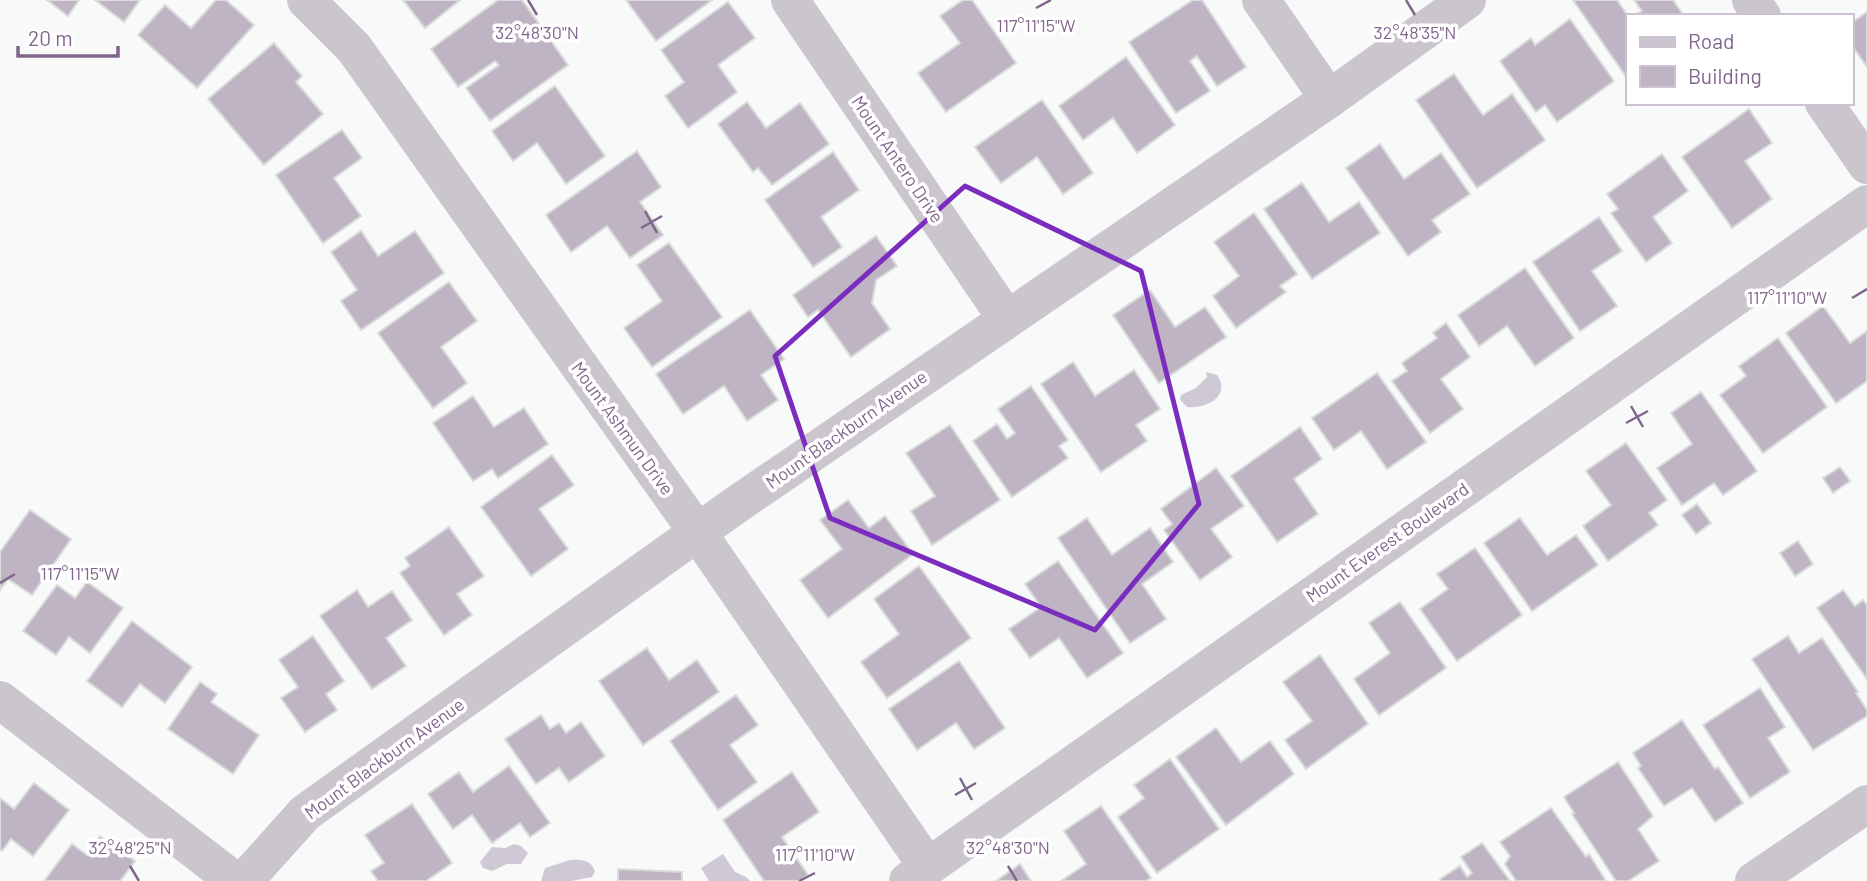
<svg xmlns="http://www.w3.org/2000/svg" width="1867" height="881" font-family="Barlow,sans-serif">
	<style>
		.water { fill: #cfc8d5 }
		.building { fill: #beb4c3; stroke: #d9dcda; stroke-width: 2 }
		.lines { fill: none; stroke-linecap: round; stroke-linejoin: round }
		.minor { stroke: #cbc5ce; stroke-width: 38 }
		.marked { fill: none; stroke: #7b2cbf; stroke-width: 5; stroke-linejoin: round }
		.ticks { fill: none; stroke: #81668c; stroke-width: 2.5 }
		.labels { text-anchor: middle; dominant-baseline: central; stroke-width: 7; stroke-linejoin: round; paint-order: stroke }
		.street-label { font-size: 18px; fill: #81668c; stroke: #fff }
		.ticks-label { font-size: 18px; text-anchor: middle; fill: #81668c; stroke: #fff; stroke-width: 7; stroke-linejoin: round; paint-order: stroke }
	</style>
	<rect width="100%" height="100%" fill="#f7faf8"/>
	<g class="water">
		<path d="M1206 372 1217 375C1232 396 1206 409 1187 407L1180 400 1181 395 1196 388 1207 377Z"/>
		<path d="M514 844 521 846 528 853 521 864H507L492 871 483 868 480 862 492 847 505 848Z"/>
		<path d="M723 854 735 872 746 877 750 881H709L701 868Z"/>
		<path d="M570 860C581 859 591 860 595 871L592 877 571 881H541L545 868Z"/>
	</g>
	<g class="building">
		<path d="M47 0H79L68 16Z"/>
		<path d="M95 0H140L124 22Z"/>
		<path d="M216 0H226L254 25 197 88 138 35 165 5 191 28Z"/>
		<path d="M403 0H460L425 28Z"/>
		<path d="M498 0H522L568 65 490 121 466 88 499 65 495 61 458 87 431 49Z"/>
		<path d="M626 0H712L656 41Z"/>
		<path d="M963 0H972L1016 63 946 112 918 73 960 43 940 16Z"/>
		<path d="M1193 0H1202L1246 67 1217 86 1197 56 1190 61 1210 91 1176 113 1129 42Z"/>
		<path d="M1573 0H1617L1628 16 1627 78Z"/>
		<path d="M1634 0H1673L1684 16H1634L1642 11Z"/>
		<path d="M728 2 755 38 718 65 737 92 688 128 665 96 684 82 661 50Z"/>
		<path d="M1867 12V67L1851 44V23Z"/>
		<path d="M1570 19 1614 81 1557 122 1545 105 1536 112 1500 61 1531 38 1535 45Z"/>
		<path d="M274 43 302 76 296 82 323 114 264 165 208 99Z"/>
		<path d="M1126 57 1175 125 1137 153 1113 118 1083 140 1059 106Z"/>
		<path d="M1454 74 1483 115 1512 94 1545 140 1477 188 1416 100Z"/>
		<path d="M555 86 605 156 566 184 537 143 513 161 492 131Z"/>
		<path d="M1042 100 1093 173 1063 194 1037 157 1001 183 975 147Z"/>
		<path d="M747 102 766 128 800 103 829 144 772 185 758 168 753 172 718 124Z"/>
		<path d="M1749 109 1772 143 1745 161 1772 199 1732 228 1682 157Z"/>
		<path d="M342 130 362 158 334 178 361 216 323 243 276 175Z"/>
		<path d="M1380 144 1404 179 1441 153 1470 194 1432 220 1441 232 1408 256 1346 168Z"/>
		<path d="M637 151 661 187 640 202 663 235 630 258 607 226 571 252 546 215Z"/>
		<path d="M833 152 859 190 821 217 842 247 813 267 765 200Z"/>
		<path d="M1662 154 1688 191 1653 217 1672 243 1646 262 1611 213 1618 209 1607 194Z"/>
		<path d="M1302 183 1329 222 1359 202 1380 233 1312 279 1264 209Z"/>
		<path d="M1254 213 1297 274 1280 286 1286 292 1236 328 1213 296 1239 276 1214 242Z"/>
		<path d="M1599 217 1622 251 1592 271 1617 306 1580 331 1533 262Z"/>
		<path d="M361 231 378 256 415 231 444 273 361 330 341 301 357 290 331 252Z"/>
		<path d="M876 236 897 266 876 280 872 303 890 329 851 357 818 310 808 317 793 295Z"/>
		<path d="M669 243 722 317 652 367 624 328 662 301 637 265Z"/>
		<path d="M1525 268 1574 338 1535 366 1507 326 1479 346 1458 315Z"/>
		<path d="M449 282 477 321 441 347 467 383 433 408 378 333Z"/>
		<path d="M1150 290 1175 327 1205 307 1226 337 1159 383 1113 315Z"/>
		<path d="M1823 306 1850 343 1867 331V381L1836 403 1786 333Z"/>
		<path d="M750 310 784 359 761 375 778 400 747 421 724 386 683 414 656 374Z"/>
		<path d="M1446 323 1470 357 1441 379 1463 409 1430 433 1392 381 1407 371 1402 363 1437 338 1433 333Z"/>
		<path d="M1778 338 1827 407 1763 453 1720 395 1746 376 1739 366Z"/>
		<path d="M1073 362 1095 396 1134 370 1160 409 1136 425 1147 441 1101 472 1041 384Z"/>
		<path d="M1377 373 1426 442 1387 469 1361 431 1334 450 1312 418Z"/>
		<path d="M1031 386 1068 440 1059 446 1068 458 1012 497 973 441 997 424 1007 439 1015 433 998 409Z"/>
		<path d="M1701 392 1757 471 1723 495 1714 483 1682 505 1657 468 1692 444 1671 413Z"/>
		<path d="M473 396 494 427 524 408 548 444 498 478 492 469 473 481 433 423Z"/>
		<path d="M950 425 1000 500 932 545 911 511 935 496 906 453Z"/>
		<path d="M1300 427 1322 459 1294 479 1318 514 1277 542 1231 476Z"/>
		<path d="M1626 443 1667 500 1649 513 1658 525 1608 561 1583 526 1611 505 1586 471Z"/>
		<path d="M552 455 574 485 539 509 568 549 531 576 481 507Z"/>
		<path d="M1840 467 1850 481 1833 493 1823 478Z"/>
		<path d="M1216 468 1244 506 1211 529 1232 557 1200 580 1164 530 1172 524 1161 509Z"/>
		<path d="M848 500 869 528 885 516 913 554 828 618 800 580 842 549 820 520Z"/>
		<path d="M1697 504 1711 523 1696 534 1682 515Z"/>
		<path d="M30 510 71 539 32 595 8 579 0 590V552Z"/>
		<path d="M1087 518 1112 555 1150 528 1173 562 1142 584 1166 619 1130 643 1058 538Z"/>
		<path d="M1520 518 1547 555 1576 535 1598 565 1532 611 1484 543Z"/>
		<path d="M449 527 484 576 457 594 472 615 444 635 400 573 410 566 405 558Z"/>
		<path d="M1798 541 1813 564 1795 576 1780 553Z"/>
		<path d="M1475 548 1522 615 1457 661 1420 609 1448 589 1437 574Z"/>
		<path d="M1058 561 1123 653 1087 678 1059 638 1030 658 1009 629 1041 607 1025 584Z"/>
		<path d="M919 566 971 638 887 698 861 662 899 634 874 599Z"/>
		<path d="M87 582 123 608 90 653 69 637 56 655 23 631 57 585 75 598Z"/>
		<path d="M357 590 368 607 392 591 412 620 386 638 406 666 372 689 320 616Z"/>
		<path d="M1843 590 1855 606 1863 600 1867 605V679L1817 608Z"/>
		<path d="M1400 602 1446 668 1379 715 1354 679 1390 653 1369 623Z"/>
		<path d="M132 621 192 667 165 703 140 684 122 707 87 681Z"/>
		<path d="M313 636 344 681 326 694 337 710 305 732 281 698 298 687 279 660Z"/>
		<path d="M1788 636 1799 653 1822 638 1858 692 1856 693 1867 710V716L1813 750 1752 659Z"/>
		<path d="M647 648 669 680 697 660 719 692 643 745 599 681Z"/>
		<path d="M1320 655 1368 724 1306 769 1285 740 1312 721 1283 682Z"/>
		<path d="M959 661 1005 728 974 749 956 723 917 750 889 709Z"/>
		<path d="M200 682 217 694 211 702 259 735 233 774 168 729Z"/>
		<path d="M1760 688 1785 727 1768 738 1790 772 1750 798 1703 725Z"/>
		<path d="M736 695 758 725 730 745 757 782 718 810 670 741Z"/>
		<path d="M541 715 550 729 559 723 566 733 581 722 605 756 569 782 559 768 536 784 505 739Z"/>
		<path d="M1682 720 1715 769 1718 767 1743 803 1715 822 1692 788 1664 806 1638 768 1641 766 1633 753Z"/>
		<path d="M1216 728 1241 762 1270 741 1294 774 1226 825 1176 757Z"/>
		<path d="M1170 759 1219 829 1157 873 1118 817 1144 798 1134 785Z"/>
		<path d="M1618 762 1653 816 1638 829 1659 861 1628 881H1616L1572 814 1574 813 1564 797Z"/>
		<path d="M509 766 550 823 530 837 520 823 492 843 472 815 453 829 428 794 459 772 473 792Z"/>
		<path d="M792 772 819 812 782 837 808 875 799 881H764L723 820Z"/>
		<path d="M34 783 69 810 33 856 11 839 2 851 0 849V798L14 809Z"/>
		<path d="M412 804 452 863 426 881H378L371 871 384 863 365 835Z"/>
		<path d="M1101 806 1151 878 1146 881H1061L1086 864 1064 831Z"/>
		<path d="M1551 808 1586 857 1589 854 1606 881H1516L1505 864 1510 856 1500 842Z"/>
		<path d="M100 836 135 861 120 881H44L72 844 87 855Z"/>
		<path d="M1482 843 1510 881H1441L1440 879 1460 866 1467 877 1472 873 1461 857Z"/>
		<path d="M1020 864 1031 881H996Z"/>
		<path d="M618 869 682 872V881H618Z"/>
	</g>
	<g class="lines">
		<g class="minor">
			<path d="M306 0 354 48 698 533 927 866"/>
			<path d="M790 0 1006 318"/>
			<path d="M1261 0 1329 99"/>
			<path d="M1751 0 1762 16"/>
			<path d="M1824 103 1867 165"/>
			<path d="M0 700 235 881"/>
			<path d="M244 881 305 813 733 507 1329 99 1467 0"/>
			<path d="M908 881 1867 204"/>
			<path d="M1754 881 1867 804"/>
		</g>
	</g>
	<path class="marked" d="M965 186 1141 271 1199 504 1095 630 830 518 775 356Z"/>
	<path class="ticks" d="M528 0 537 15M1406 0 1415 15M1036 8 1051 0M645 211 657 233M641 228 662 216M1852 298 1867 289M1631 406 1643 427M1626 423 1648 411M0 583 15 574M960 778 972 800M955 795 976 783M130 866 139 881M1008 866 1017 881M799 881 815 873"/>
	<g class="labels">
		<g class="street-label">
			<text transform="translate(898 159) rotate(56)">Mount Antero Drive</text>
			<text transform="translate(623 428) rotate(54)">Mount Ashmun Drive</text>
			<text transform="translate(846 429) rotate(-35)">Mount Blackburn Avenue</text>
			<text transform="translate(1387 542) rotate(-35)">Mount Everest Boulevard</text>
			<text transform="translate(384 758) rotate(-36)">Mount Blackburn Avenue</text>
		</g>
	</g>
	<g class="ticks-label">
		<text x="1036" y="32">117°11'15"W</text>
		<text x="537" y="39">32°48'30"N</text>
		<text x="1415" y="39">32°48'35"N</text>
		<text x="1787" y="304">117°11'10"W</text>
		<text x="80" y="580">117°11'15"W</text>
		<text x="130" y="854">32°48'25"N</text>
		<text x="1008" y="854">32°48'30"N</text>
		<text x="815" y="861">117°11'10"W</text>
	</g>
	<rect x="1626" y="14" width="228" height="91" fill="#ffffff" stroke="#cdc2d1" stroke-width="2"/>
	<rect x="1640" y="37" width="35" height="10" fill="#cbc5ce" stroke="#cdc2d1" stroke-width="2"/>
	<text x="1688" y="49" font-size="21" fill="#81668c">Road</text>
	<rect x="1640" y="66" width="35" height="21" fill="#beb4c3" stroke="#cdc2d1" stroke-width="2"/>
	<text x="1688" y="84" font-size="21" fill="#81668c">Building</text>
	<path d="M18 46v10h100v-10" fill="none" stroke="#81668c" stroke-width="3.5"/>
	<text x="28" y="46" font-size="21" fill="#81668c" stroke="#ffffff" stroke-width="5" paint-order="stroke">20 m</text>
</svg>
